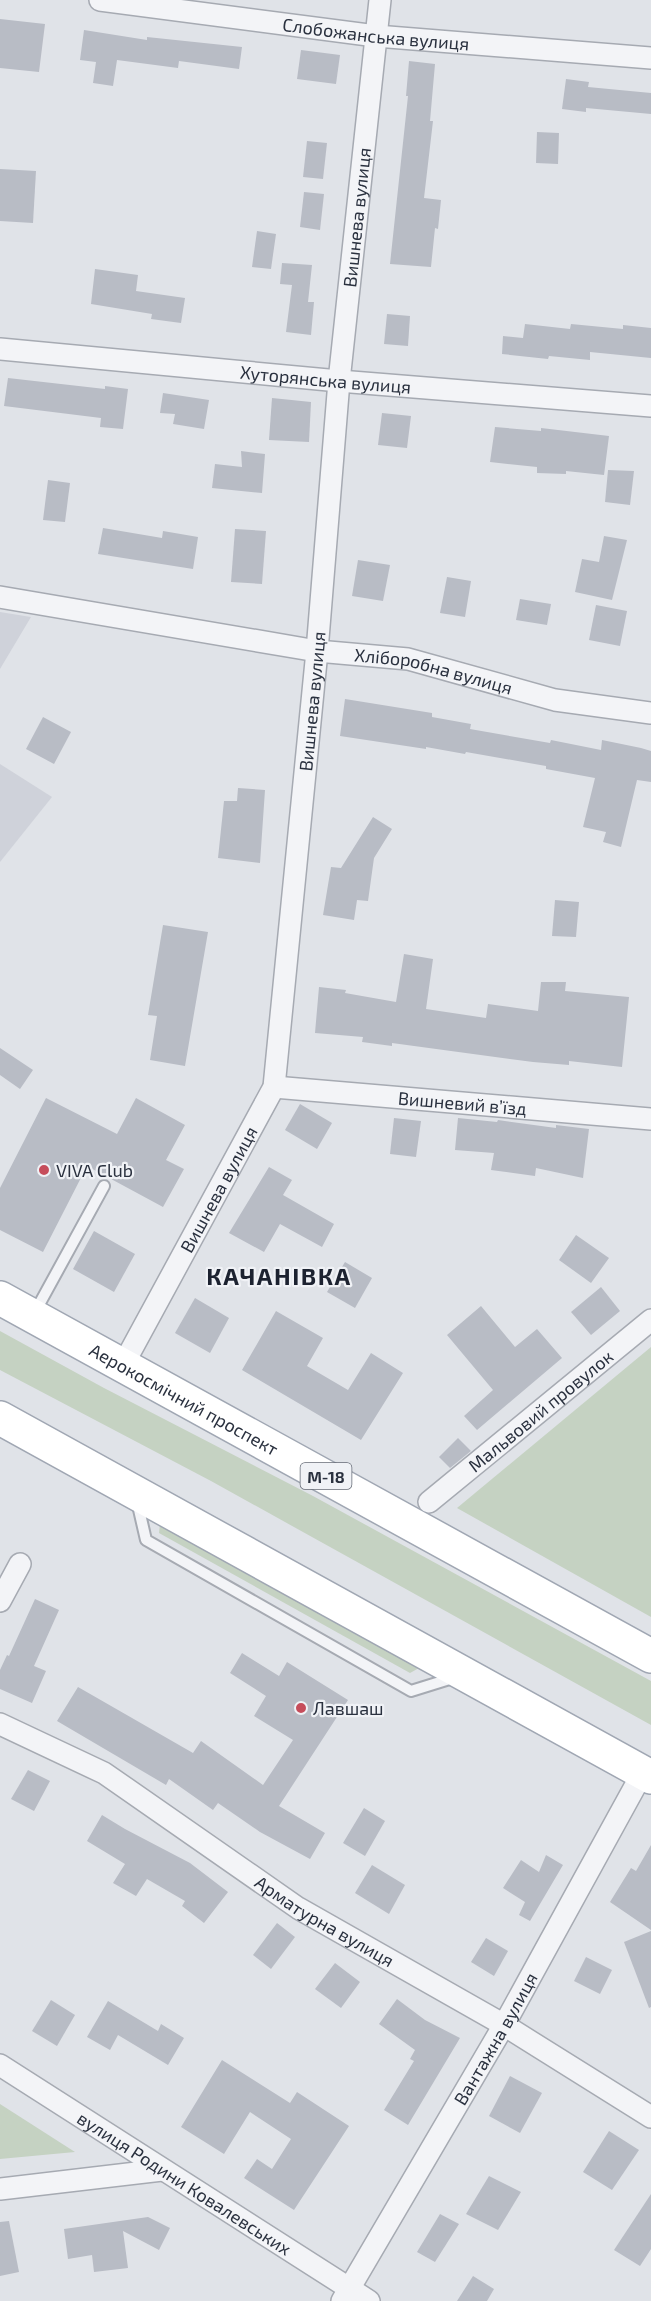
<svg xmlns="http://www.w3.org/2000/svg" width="651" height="2301" font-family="'Exo 2',sans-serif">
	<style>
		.built { fill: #cfd2da }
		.green { fill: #c5d2c2 }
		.building { fill: #b8bcc5 }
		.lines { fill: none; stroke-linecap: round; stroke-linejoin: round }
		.service-casing { stroke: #a6aab2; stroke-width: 14 }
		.minor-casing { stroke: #a6aab2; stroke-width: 24 }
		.primary-casing { stroke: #a0a7b3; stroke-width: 36 }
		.service { stroke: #f3f4f7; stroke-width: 10 }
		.minor { stroke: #f3f4f7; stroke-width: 21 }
		.primary { stroke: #fff; stroke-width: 33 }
		.poi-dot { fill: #c64d5b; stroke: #f0f2f6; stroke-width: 2 }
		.labels { text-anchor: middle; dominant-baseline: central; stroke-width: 4.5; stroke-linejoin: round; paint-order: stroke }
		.shield { fill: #f0f2f6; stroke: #656b76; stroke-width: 1.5 }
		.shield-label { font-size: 16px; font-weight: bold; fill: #2a313f }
		.street-label { font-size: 18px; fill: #2a313f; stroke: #f0f2f6 }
		.poi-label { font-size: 18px; fill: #2a313f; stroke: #f0f2f6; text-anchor: start }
		.district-label { font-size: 24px; font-weight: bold; letter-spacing: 1.5px; fill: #1c2230; stroke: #f0f2f6 }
	</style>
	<rect width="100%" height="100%" fill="#e0e3e8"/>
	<g class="built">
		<path d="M0 612 31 617 0 669Z"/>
		<path d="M0 764 52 797 0 862Z"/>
	</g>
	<g class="green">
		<path d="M0 1331 104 1388 313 1496 651 1681V1725L211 1481 0 1370Z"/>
		<path d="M651 1347V1617L457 1508Z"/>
		<path d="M160 1524 419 1668 410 1673 159 1533Z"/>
		<path d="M0 2104 75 2152 0 2159Z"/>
	</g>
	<g class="building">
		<path d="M0 19 45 24 39 72 0 68Z"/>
		<path d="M84 30 147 40V37L242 47 239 69 179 61 178 68 117 60 113 86 93 83 96 62 80 60Z"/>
		<path d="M301 50 340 55 336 84 297 79Z"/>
		<path d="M409 61 435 64 430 121H433L424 198 441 200 438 229 435 228 431 267 390 264 408 96H406Z"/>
		<path d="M566 79 589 82 588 87 651 93V114L586 108V112L562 109Z"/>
		<path d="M537 132 559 133 558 164 536 163Z"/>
		<path d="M307 141 327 143 323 179 303 177Z"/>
		<path d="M0 169 36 171 33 223 0 221Z"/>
		<path d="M304 192 324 194 320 230 300 227Z"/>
		<path d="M257 231 276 234 271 269 252 267Z"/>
		<path d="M282 263 312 265 308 302H314L311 335 286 332 292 285 280 284Z"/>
		<path d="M95 269 138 275 136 291 185 298 181 323 151 319 152 314 91 304Z"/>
		<path d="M387 314 410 316 408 346 384 344Z"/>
		<path d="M525 324 570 329 571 324 623 329V325L651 328V358L590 352V360L549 356 548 359 502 354 503 336 523 338Z"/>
		<path d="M8 378 105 389V386L128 389 123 429 100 427 101 418 4 406Z"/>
		<path d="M163 393 209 400 204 429 173 424 175 414 160 413Z"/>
		<path d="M272 398 311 402 309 442 269 440Z"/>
		<path d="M382 413 411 416 407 448 378 445Z"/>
		<path d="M495 427 541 431V428L609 436 604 475 566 471V474L537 473V467L490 462Z"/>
		<path d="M241 451 265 454 262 493 212 488 215 464 242 467Z"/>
		<path d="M608 470 634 471 630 505 605 502Z"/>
		<path d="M48 480 70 483 65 522 43 520Z"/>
		<path d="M103 528 162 538 163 531 198 537 193 569 98 554Z"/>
		<path d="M235 529 266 531 262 584 231 582Z"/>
		<path d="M604 536 627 540 612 600 575 592 582 559 599 562Z"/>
		<path d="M358 560 390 565 383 601 352 596Z"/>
		<path d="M447 577 471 581 465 617 440 613Z"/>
		<path d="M520 599 551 604 547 625 516 620Z"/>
		<path d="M596 605 627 611 620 646 589 640Z"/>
		<path d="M345 699 432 713V717L471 724 470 729 550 743 551 740 601 750 602 740 641 748 651 751V782L637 780 621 847 603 842 606 832 583 827 595 778 546 769V766L466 752 465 754 426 747V749L340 736Z"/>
		<path d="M43 717 71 732 54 764 26 749Z"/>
		<path d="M238 788 265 790 260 863 218 858 224 801H237Z"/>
		<path d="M373 817 392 829 374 858 368 901 357 900 354 920 323 915 331 867 341 868Z"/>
		<path d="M555 900 579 902 576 937 552 936Z"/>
		<path d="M163 925 208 932 185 1066 150 1060 157 1016 148 1015Z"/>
		<path d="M404 954 433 959 426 1009 486 1018 488 1004 538 1011 541 982H566L565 991 629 997 622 1067 569 1061V1065L533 1062 392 1043V1046L362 1042 363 1037 315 1033 319 987 346 990 345 993 396 1002Z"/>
		<path d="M0 1048 33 1070 20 1089 0 1075Z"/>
		<path d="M46 1098 117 1134 136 1098 185 1125 166 1160 184 1169 163 1207 87 1166 43 1252 0 1230V1188Z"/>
		<path d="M300 1104 332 1123 317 1149 285 1130Z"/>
		<path d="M394 1118 421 1121 416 1157 390 1154Z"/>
		<path d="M458 1118 497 1122 498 1120 556 1128V1125L589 1129 583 1178 536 1168 535 1176 491 1170 494 1153 455 1150Z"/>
		<path d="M269 1167 292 1180 283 1195 334 1224 322 1247 280 1224 264 1252 229 1233Z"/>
		<path d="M94 1231 135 1254 114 1292 73 1269Z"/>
		<path d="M576 1235 609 1258 591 1283 559 1260Z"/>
		<path d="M345 1262 372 1278 355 1308 327 1292Z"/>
		<path d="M601 1287 620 1311 591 1335 571 1312Z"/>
		<path d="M195 1298 229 1318 210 1353 175 1333Z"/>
		<path d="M481 1306 515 1347 537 1329 562 1358 477 1430 464 1416 493 1390 447 1335Z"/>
		<path d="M276 1311 323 1338 307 1366 348 1390 371 1353 403 1373 361 1440 242 1370Z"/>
		<path d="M458 1438 471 1451 450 1468 439 1457Z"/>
		<path d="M35 1599 59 1610 34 1666 46 1671 32 1703 0 1689V1670L7 1655 9 1656Z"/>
		<path d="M242 1653 279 1676 287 1662 348 1700 279 1806 325 1833 310 1859 260 1832 218 1803 213 1810 169 1779 166 1785 57 1721 78 1687 193 1753 201 1741 263 1785 293 1740 254 1716 266 1696 230 1673Z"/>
		<path d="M28 1770 50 1781 34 1811 11 1799Z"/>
		<path d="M364 1808 385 1821 365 1856 343 1843Z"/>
		<path d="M102 1815 125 1829 190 1863 228 1892 204 1923 182 1906 185 1901 147 1879 136 1896 113 1883 125 1864 87 1841Z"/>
		<path d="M651 1845V1930L610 1902 631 1868 636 1871Z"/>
		<path d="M546 1855 563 1865 530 1921 519 1915 525 1902 503 1888 521 1860 539 1872Z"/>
		<path d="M372 1865 405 1885 389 1914 355 1893Z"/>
		<path d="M277 1923 295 1937 271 1969 253 1955Z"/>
		<path d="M651 1931V2007L649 2008 624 1942Z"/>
		<path d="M486 1938 508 1951 494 1976 471 1962Z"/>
		<path d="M586 1957 612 1970 600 1994 574 1981Z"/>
		<path d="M335 1963 360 1982 341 2008 315 1989Z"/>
		<path d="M397 1999 425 2020 460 2038 408 2125 384 2110 414 2061 410 2059 415 2050 379 2024Z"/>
		<path d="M51 2000 75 2015 57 2046 32 2031Z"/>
		<path d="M108 2001 158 2031 161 2024 184 2038 168 2065 118 2035 110 2050 87 2037Z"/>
		<path d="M222 2060 290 2103 297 2092 349 2126 294 2210 244 2178 257 2159 272 2169 291 2139 250 2112 224 2154 181 2127Z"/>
		<path d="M510 2076 542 2093 520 2133 489 2116Z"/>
		<path d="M609 2131 639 2150 612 2190 583 2172Z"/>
		<path d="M489 2176 521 2192 498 2230 466 2214Z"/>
		<path d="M651 2194V2249L640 2266 614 2250Z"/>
		<path d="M440 2214 459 2224 435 2262 417 2252Z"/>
		<path d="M148 2217 170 2228 159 2250 123 2231 128 2268 94 2272 92 2255 68 2259 64 2229Z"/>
		<path d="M9 2221 19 2272 0 2276V2222Z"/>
		<path d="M473 2276 494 2289 487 2301H457Z"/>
	</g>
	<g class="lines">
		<g class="service-casing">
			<g id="service">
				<path d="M35 1312 104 1186"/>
				<path d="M137 1501 146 1540 411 1691 456 1677"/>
			</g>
		</g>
		<g class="minor-casing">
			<g id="minor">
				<path id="s1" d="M100 0 376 36 651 58"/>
				<path id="s2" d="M0 349 339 381 651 406"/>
				<path id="s3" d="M0 597 317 651 408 659 555 700 651 713"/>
				<path id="s4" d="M274 1087 651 1119"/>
				<path id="s5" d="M123 1365 274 1087 317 651 339 381 380 0"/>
				<path id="s6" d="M429 1502 651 1320"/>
				<path d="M0 1601 20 1564"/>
				<path id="s7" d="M0 1724 104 1773 298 1908 504 2025 651 2117"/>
				<path id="s8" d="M0 2065 369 2301"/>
				<path d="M0 2189 162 2170"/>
				<path id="s9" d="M342 2301 504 2025 643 1772"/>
			</g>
		</g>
		<g class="primary-casing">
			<g id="primary">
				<path id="s10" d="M0 1298 651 1656"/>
				<path d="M0 1418 651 1777"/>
			</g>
		</g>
		<use href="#service" class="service"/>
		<use href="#minor" class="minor"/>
		<use href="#primary" class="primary"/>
	</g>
	<g class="poi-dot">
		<circle cx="44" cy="1170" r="6"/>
		<circle cx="301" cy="1708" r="6"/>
	</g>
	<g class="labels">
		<rect class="shield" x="300.5" y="1463" width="51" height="26" rx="4.5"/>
		<g class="shield-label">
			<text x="326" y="1476">М-18</text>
		</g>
		<g class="street-label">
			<text stroke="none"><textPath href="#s1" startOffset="278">Слобожанська вулиця</textPath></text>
			<text stroke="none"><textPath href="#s5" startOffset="1190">Вишнева вулиця</textPath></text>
			<text stroke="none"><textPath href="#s2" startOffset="327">Хуторянська вулиця</textPath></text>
			<text stroke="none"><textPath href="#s3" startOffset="440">Хліборобна вулиця</textPath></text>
			<text stroke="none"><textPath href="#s5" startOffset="704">Вишнева вулиця</textPath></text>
			<text stroke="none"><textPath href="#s4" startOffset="189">Вишневий в’їзд</textPath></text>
			<text stroke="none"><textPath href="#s5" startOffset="200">Вишнева вулиця</textPath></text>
			<text stroke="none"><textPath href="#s10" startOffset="210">Аерокосмічний проспект</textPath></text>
			<text stroke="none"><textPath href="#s6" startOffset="144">Мальвовий провулок</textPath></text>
			<text stroke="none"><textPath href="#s7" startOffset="381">Арматурна вулиця</textPath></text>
			<text stroke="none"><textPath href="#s9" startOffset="304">Вантажна вулиця</textPath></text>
			<text stroke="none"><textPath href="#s8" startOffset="219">вулиця Родини Ковалевських</textPath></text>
		</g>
		<g class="poi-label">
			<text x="56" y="1170">VIVA Club</text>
			<text x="313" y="1708">Лавшаш</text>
		</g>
		<g class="district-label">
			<text x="279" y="1275">КАЧАНІВКА</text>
		</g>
	</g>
</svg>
